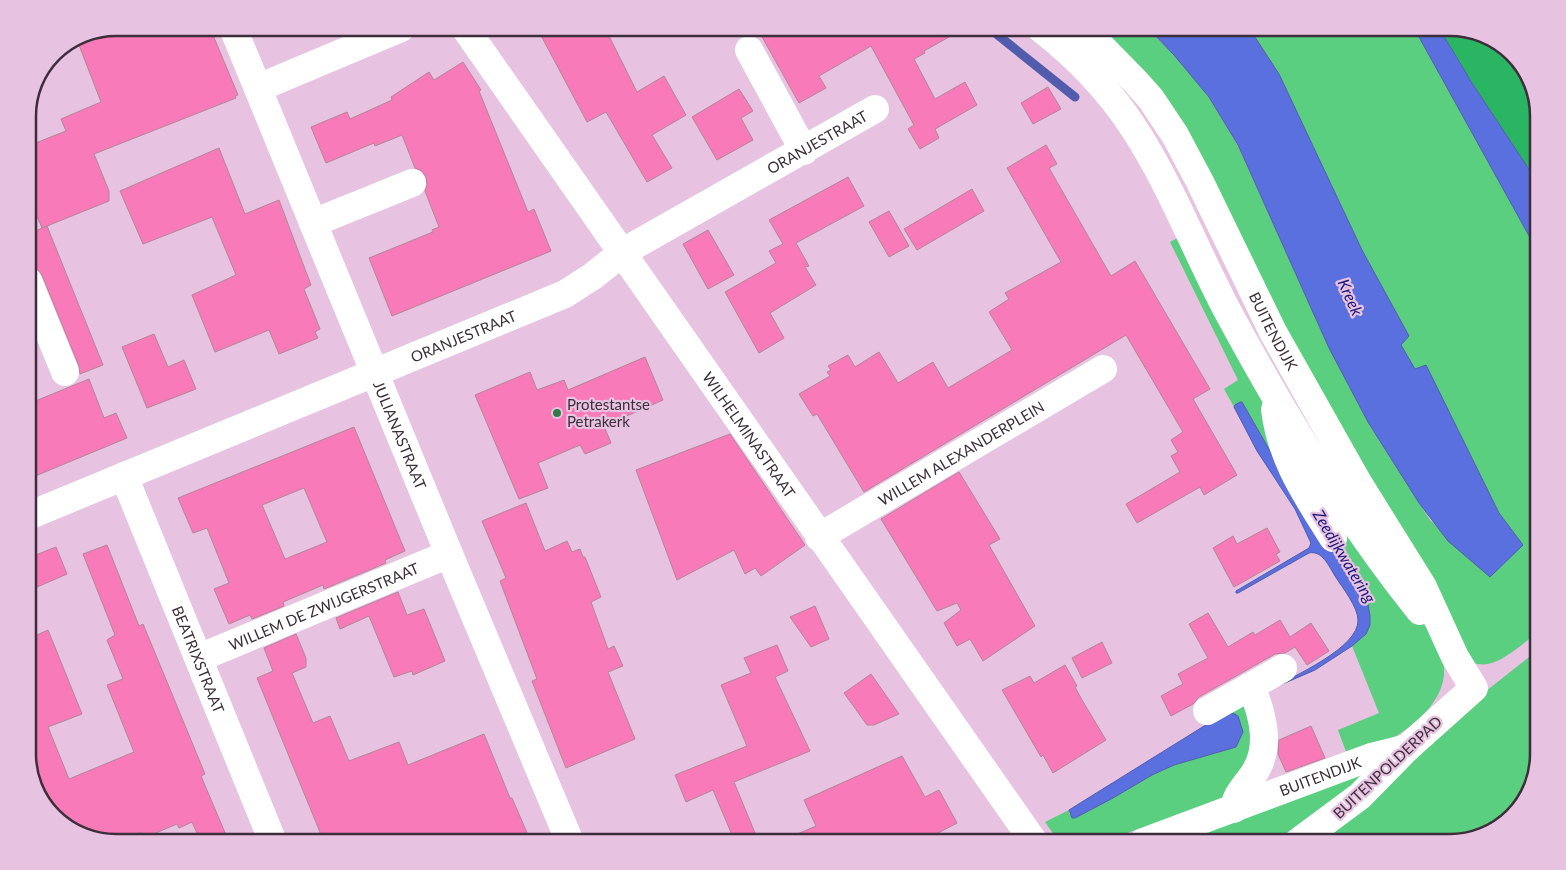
<svg xmlns="http://www.w3.org/2000/svg" width="1566" height="870" font-family="Lato,sans-serif">
	<style>
		.green { fill: #59cf7f }
		.forest { fill: #29b561 }
		.water { fill: #5970de; stroke: #515cad }
		.lines { fill: none; stroke-linecap: round; stroke-linejoin: round }
		.stream { stroke: #515cad; stroke-width: 9 }
		.building { fill: #f97ab8; stroke: #b28698; fill-rule: evenodd }
		.minor { stroke: #fff; stroke-width: 28 }
		.poi-dot { fill: #307a48; stroke: #e7c2e1; stroke-width: 2 }
		.labels { text-anchor: middle; dominant-baseline: central; stroke-width: 4.5; stroke-linejoin: round; paint-order: stroke }
		.street-label { font-size: 15px; fill: #3d2e3b; stroke: #e7c2e1 }
		.poi-label { font-size: 15px; fill: #3d2e3b; stroke: #e7c2e1; text-anchor: start }
		.water-label { font-size: 16px; font-style: italic; fill: #171578; stroke: #e7c2e1 }
		.rim { fill: none; stroke: #3d2e3b; stroke-width: 2.5 }
	</style>
	<rect width="100%" height="100%" fill="#e7c2e1"/>
	<g class="green">
		<path d="M1090 28H1147L1174 55 1209 97 1238 146 1329 348 1368 422 1419 503 1430 520 1490 577 1523 545 1499 513 1426 366 1415 369 1401 345 1409 336 1362 250 1279 74 1249 28H1414L1538 252V631C1526 642 1504 661 1488 664 1483 665 1477 664 1472 663L1241 259Z"/>
		<path d="M1183 235 1265 385 1273 445 1269 450 1242 402 1235 405 1234 407 1224 389 1238 380 1170 242Z"/>
		<path d="M1284 421 1435 640C1437 647 1441 654 1443 661 1451 696 1415 727 1387 741 1375 748 1361 752 1348 757L1338 730 1379 713 1352 646 1366 634 1370 616 1368 604 1343 568 1330 545Z"/>
		<path d="M1538 650V754L1527 798 1494 830 1450 842H1311L1481 695Z"/>
		<path d="M1247 702 1257 744 1225 803 1150 835 1138 829 1103 842H1059L1045 822 1069 810V814L1075 818 1113 798 1152 775 1174 765 1236 747 1243 732 1225 714Z"/>
		<path d="M1377 765 1288 842H1156Z"/>
	</g>
	<path class="forest" d="M1439 28H1450L1494 39 1524 67 1538 110V183L1472 83Z"/>
	<g class="water">
		<path d="M1148 28H1249L1279 74 1362 250 1409 336 1401 345 1415 369 1426 365 1499 513 1523 545 1490 577 1448 541 1419 503 1368 422 1329 348 1238 145 1209 97 1174 55Z"/>
		<path d="M1414 28H1439L1472 83 1538 183V252Z"/>
		<path d="M1240 402H1242L1302 507 1330 545 1343 568 1368 604 1370 616V625L1366 634 1352 646 1315 670 1271 689C1293 676 1359 648 1358 620 1358 607 1342 587 1335 576 1329 566 1322 550 1309 553L1238 593H1236V591L1309 548 1311 543 1295 509 1257 451 1234 407 1235 405Z"/>
		<path d="M1233 713 1238 716 1243 732 1236 747 1174 765 1152 775 1113 798 1075 818H1072L1069 810 1217 718Z"/>
	</g>
	<g class="lines">
		<path class="stream" d="M989 28 1075 97"/>
	</g>
	<g class="building">
		<path d="M126 28H210L238 95 235 96 236 98 94 154 109 191V201L42 228 28 195V146L66 131 61 119 101 102 79 45Z"/>
		<path d="M537 28H605L637 92 664 76 686 115 652 135 672 168 647 182 606 112 587 122Z"/>
		<path d="M757 28H965L924 51 925 53 914 59 935 99 965 82 977 105 935 129 939 138 920 149 908 129 914 125 871 46 819 76 826 88 799 103Z"/>
		<path d="M463 62 481 90 479 91 528 212 534 209 551 251 392 316 369 258 433 232 432 230 439 227 425 191 427 185 426 177 422 171 415 168 402 135 375 146 374 143 326 163 311 127 347 112 350 119 392 100 391 97 429 72 434 80Z"/>
		<path d="M1048 87 1061 109 1033 124 1021 103Z"/>
		<path d="M739 89 753 111 741 118 753 140 717 160 692 117Z"/>
		<path d="M1046 145 1057 164 1049 168 1111 276 1135 261 1210 389 1193 399 1237 475 1204 495 1200 487 1137 523 1126 504 1180 472 1171 456 1178 452 1171 440 1183 432 1126 335 864 492 817 414 813 416 799 394 830 376 827 372 831 370 828 366 848 355 855 367 879 352 898 383 933 362 948 388 1012 350 989 312 1009 299 1005 293 1061 262 1007 168Z"/>
		<path d="M219 148 245 214 279 200 311 285 304 289 320 329 315 332 318 338 279 354 269 330 215 352 192 295 236 275 212 217 143 244 120 191Z"/>
		<path d="M848 177 864 206 796 243 809 266 805 267 816 285 770 313 784 338 759 353 725 292 776 263 769 251 783 244 769 220Z"/>
		<path d="M972 189 984 211 917 250 904 229Z"/>
		<path d="M889 211 909 246 889 257 869 222Z"/>
		<path d="M47 226 103 365 80 374 79 366 42 275 36 268 28 248V234Z"/>
		<path d="M708 230 734 275 708 289 683 244Z"/>
		<path d="M154 334 168 367 184 360 196 389 147 408 122 347Z"/>
		<path d="M645 357 663 400 604 426 611 443 585 454 580 445 538 463 548 488 519 499 475 395 530 372 537 390 564 380 568 390Z"/>
		<path d="M89 379 104 418 116 413 127 438 28 479V404Z"/>
		<path d="M354 427 405 551 385 560 386 563 324 589 323 585 283 602 284 606 252 619 250 615 229 624 214 589 229 583 207 528 193 533 178 498ZM304 488 327 542 285 559 262 505Z"/>
		<path d="M730 434 805 545 761 576 755 568 745 574 734 550 677 580 636 470Z"/>
		<path d="M959 472 1000 539 989 545 1035 626 983 661 970 639 957 646 944 623 961 610 957 603 937 611 881 519Z"/>
		<path d="M526 503 545 551 567 541 572 552 580 549 583 557H585L601 597 591 602 608 649 614 646 623 666 608 672 635 739 566 768 532 681 537 679 500 581 506 578 482 521Z"/>
		<path d="M1267 528 1280 552 1276 554 1280 561 1234 587 1213 548 1233 536 1237 544Z"/>
		<path d="M107 545 139 626 143 624 172 694 205 774 201 776 229 842H201L192 822 179 828 177 824 144 838 141 832 116 842 72 831 40 798 28 760V639L48 630 82 714 48 727 69 779 134 752 107 685 123 679 107 640 115 635 83 554Z"/>
		<path d="M56 547 67 574 28 591V558Z"/>
		<path d="M398 592 407 615 424 609 445 661 413 675 412 671 394 677 369 616 340 629 336 618Z"/>
		<path d="M815 606 829 639 811 647 790 617Z"/>
		<path d="M1208 613 1228 647 1253 632 1255 635 1280 620 1290 637 1311 623 1329 651 1307 665 1295 647 1285 653 1275 654 1199 697 1193 704 1171 716 1161 696 1183 684 1178 674 1208 658 1189 624Z"/>
		<path d="M296 634 306 658V667L292 673 313 723 330 716 349 761 399 742 408 765 484 734 510 798H512L531 842H324L257 678 273 671 264 648Z"/>
		<path d="M1102 642 1112 663 1082 678 1072 658Z"/>
		<path d="M777 645 788 671 775 677 810 751 734 782 755 833 735 842 713 790 686 802 675 775 747 746 721 685 751 673 744 658Z"/>
		<path d="M1065 665 1077 686 1075 687 1082 700 1106 740 1053 773 1043 755 1041 757 1002 690 1030 676 1034 683Z"/>
		<path d="M871 674 899 714 874 725H867L844 693Z"/>
		<path d="M1311 726 1325 758 1286 772 1278 754 1279 740Z"/>
		<path d="M902 756 925 797 939 790 957 823 921 842H779L816 826 804 800Z"/>
	</g>
	<g class="lines">
		<g class="minor">
			<path id="s1" d="M233 28 449 554 570 842"/>
			<path id="s2" d="M465 28 1034 842"/>
			<path d="M1040 28C1076 56 1110 91 1135 130 1172 187 1196 252 1228 312 1284 416 1346 519 1420 611"/>
			<path id="s3" d="M1083 28 1136 82 1151 99 1175 135 1200 182 1273 332 1357 481 1423 587 1455 657 1474 688 1407 748 1360 796 1298 842"/>
			<path d="M749 50 804 151"/>
			<path d="M258 88 401 28"/>
			<path d="M313 223 412 183"/>
			<path d="M28 281 65 372"/>
			<path d="M1275 409C1281 460 1307 496 1333 538"/>
			<path id="s4" d="M124 476 273 842"/>
			<path id="s5" d="M28 516 565 294 593 276 623 252 875 109"/>
			<path id="s6" d="M819 537 1103 369"/>
			<path id="s7" d="M199 658 449 554"/>
			<path d="M1207 711 1283 668"/>
			<path d="M1234 809C1236 794 1245 787 1253 775 1272 748 1263 715 1251 686"/>
			<path id="s8" d="M1143 842 1371 757 1407 748"/>
		</g>
	</g>
	<circle class="poi-dot" cx="557" cy="413" r="5"/>
	<g class="labels">
		<g class="street-label">
			<text stroke="none"><textPath href="#s5" startOffset="876">ORANJESTRAAT</textPath></text>
			<text stroke="none"><textPath href="#s3" startOffset="361">BUITENDIJK</textPath></text>
			<text stroke="none"><textPath href="#s5" startOffset="471">ORANJESTRAAT</textPath></text>
			<text stroke="none"><textPath href="#s1" startOffset="440">JULIANASTRAAT</textPath></text>
			<text stroke="none"><textPath href="#s2" startOffset="496">WILHELMINASTRAAT</textPath></text>
			<text stroke="none"><textPath href="#s6" startOffset="165">WILLEM ALEXANDERPLEIN</textPath></text>
			<text stroke="none"><textPath href="#s7" startOffset="135">WILLEM DE ZWIJGERSTRAAT</textPath></text>
			<text stroke="none"><textPath href="#s4" startOffset="198">BEATRIXSTRAAT</textPath></text>
			<text transform="translate(1387 767) rotate(-43)">BUITENPOLDERPAD</text>
			<text stroke="none"><textPath href="#s8" startOffset="189">BUITENDIJK</textPath></text>
		</g>
		<g class="poi-label">
			<text x="567" y="404">Protestantse<tspan x="567" dy="17">Petrakerk</tspan></text>
		</g>
		<g class="water-label">
			<text transform="translate(1351 297) rotate(66)">Kreek</text>
			<text transform="translate(1345 556) rotate(59)">Zeedijkwatering</text>
		</g>
	</g>
	<path d="M0 0H1566V870H0ZM116 36H1450A80 80 0 0 1 1530 116V754A80 80 0 0 1 1450 834H116A80 80 0 0 1 36 754V116A80 80 0 0 1 116 36Z" fill="#e7c2e1" fill-rule="evenodd"/>
	<path class="rim" d="M116 36H1450A80 80 0 0 1 1530 116V754A80 80 0 0 1 1450 834H116A80 80 0 0 1 36 754V116A80 80 0 0 1 116 36Z"/>
</svg>
